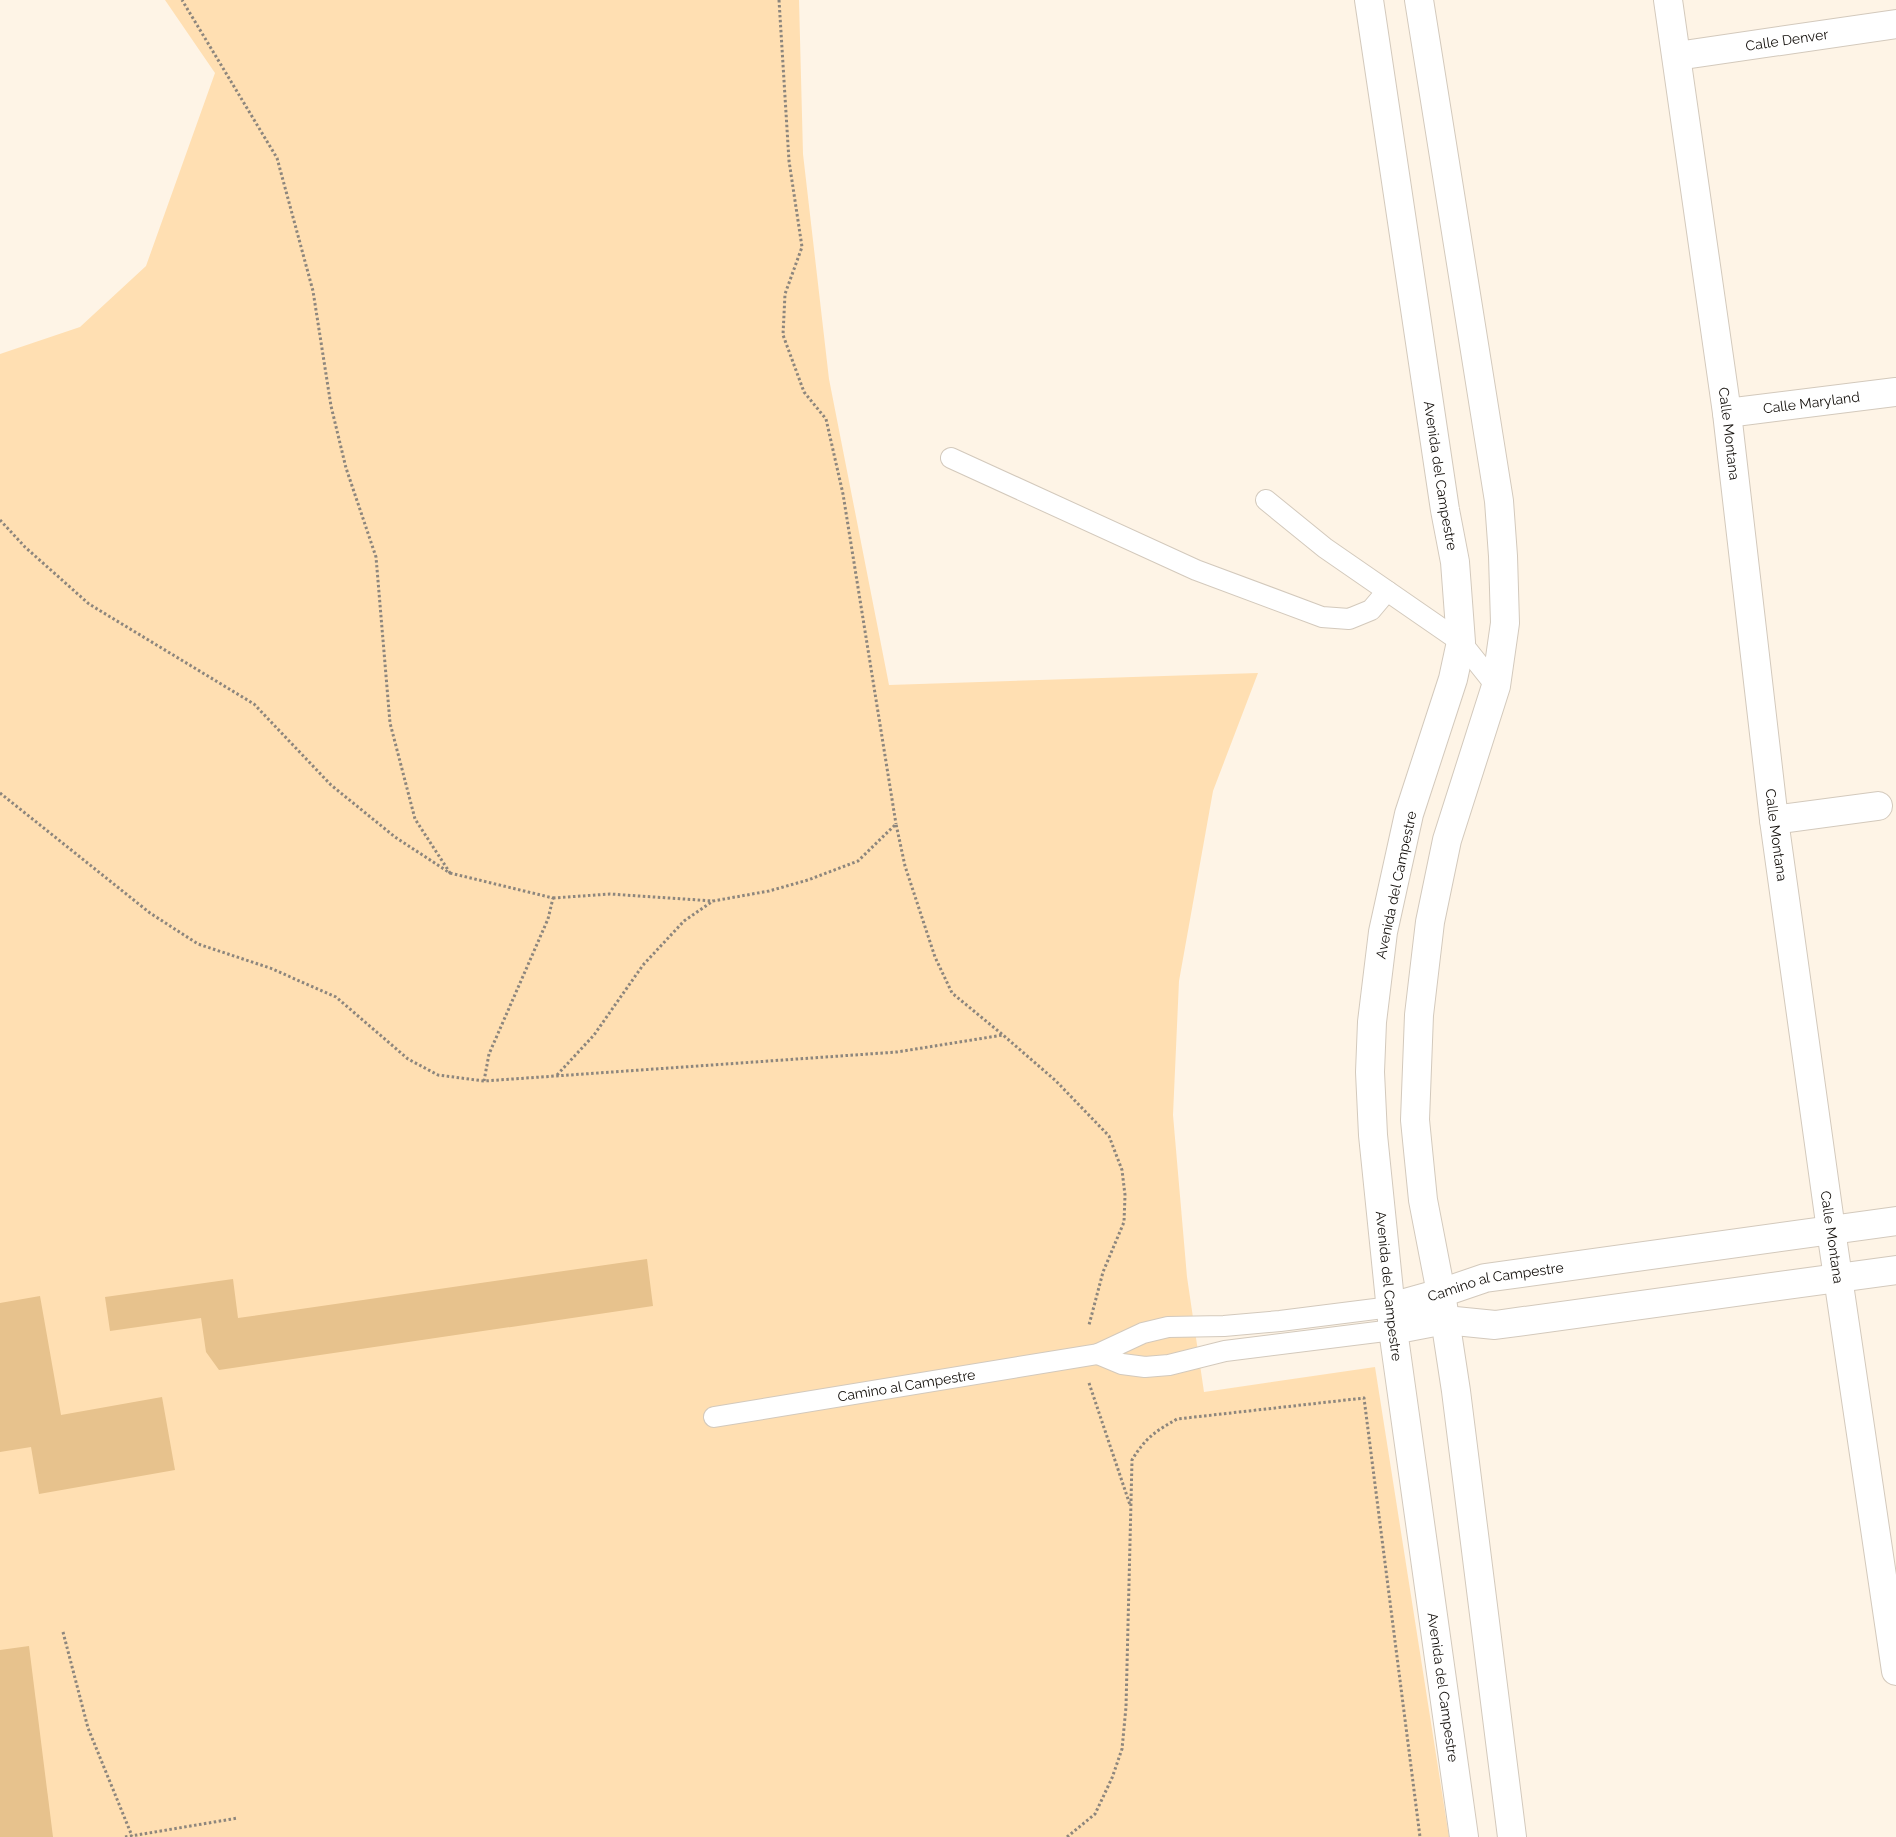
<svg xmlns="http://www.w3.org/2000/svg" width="1896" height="1837" font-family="Raleway,sans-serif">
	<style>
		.green { fill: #ffdfb2 }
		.building { fill: #e7c28d }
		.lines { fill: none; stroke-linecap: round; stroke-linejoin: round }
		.service-casing { stroke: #d3c9bc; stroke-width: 22 }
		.minor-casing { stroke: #d3c9bc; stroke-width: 30 }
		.tertiary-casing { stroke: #d3c9bc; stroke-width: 30 }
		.path { stroke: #8d867d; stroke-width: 3; stroke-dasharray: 2.5 2.5; stroke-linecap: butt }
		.service { stroke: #fff; stroke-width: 20 }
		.minor { stroke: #fff; stroke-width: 28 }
		.tertiary { stroke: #fff; stroke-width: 28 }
		.labels { text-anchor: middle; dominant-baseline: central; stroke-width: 4; stroke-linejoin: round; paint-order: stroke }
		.street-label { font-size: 14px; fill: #130f0b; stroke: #fff }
	</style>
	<rect width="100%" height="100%" fill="#fef4e6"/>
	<path class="green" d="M165 0H799L803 154 829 379 889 685 1258 673 1213 791 1179 981 1173 1115 1187 1277 1204 1392 1375 1367 1449 1837H0V354L80 327 146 266 215 73Z"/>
	<g class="building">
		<path d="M647 1259 653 1306 219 1370 206 1352 201 1318 110 1331 105 1297 233 1279 238 1318Z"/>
		<path d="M40 1296 61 1415 162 1397 175 1470 39 1494 31 1447 0 1452V1303Z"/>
		<path d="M29 1646 53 1837H0V1650Z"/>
	</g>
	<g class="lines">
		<g class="service-casing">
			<g id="service">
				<path d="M951 458 1196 570 1322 617 1349 619 1371 610 1387 591"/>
				<path d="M1266 500 1325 548 1461 642 1496 686"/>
				<path d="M1098 1354 1122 1364 1145 1367 1169 1365 1225 1351 1393 1330"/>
				<path id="s1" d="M714 1417 1098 1354 1143 1333 1168 1327 1224 1326 1280 1321 1391 1307"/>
			</g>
		</g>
		<g class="minor-casing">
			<g id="minor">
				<path id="s2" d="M1369 0 1445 510 1455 562 1461 642 1453 679 1409 814 1383 932 1372 1022 1370 1072 1373 1135 1393 1330 1464 1837"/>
				<path d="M1419 0 1499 501 1503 556 1505 623 1496 686 1447 840 1430 922 1419 1015 1415 1120 1423 1200 1441 1293 1456 1391 1512 1837"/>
				<path id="s3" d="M1668 0 1727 413 1774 820 1831 1230 1896 1671"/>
				<path id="s4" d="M1677 56 1896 24"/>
				<path id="s5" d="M1727 413 1896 392"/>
				<path d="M1774 820 1878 806"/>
			</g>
		</g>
		<g class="tertiary-casing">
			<g id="tertiary">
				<path id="s6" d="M1391 1307 1441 1293 1485 1278 1896 1221"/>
				<path d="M1393 1330 1445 1320 1495 1325 1896 1270"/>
			</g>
		</g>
		<g class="path">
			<path d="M779 0 789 161 802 247 785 294 783 335 804 392 826 419 843 494 896 824"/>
			<path d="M0 520 25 547 89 604 254 704 331 785 395 837 450 873 415 819 390 723 376 557 346 468 331 406 313 291 277 158 182 0"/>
			<path d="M0 793 150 913 198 944 270 968 336 997 408 1059 438 1075 484 1081 897 1052 1003 1035"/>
			<path d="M450 873 553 898 548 919 489 1054 484 1081"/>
			<path d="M553 898 610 894 713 901"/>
			<path d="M557 1075 594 1035 643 965 684 921 713 901 769 891 808 880 858 861 896 824 905 866 935 957 952 993 1003 1035 1056 1081 1109 1136 1122 1170 1125 1195 1124 1222 1103 1272 1089 1325"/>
			<path d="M1089 1383 1130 1505"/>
			<path d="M63 1632 88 1728 132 1836"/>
			<path d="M125 1837 238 1818"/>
			<path d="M1067 1837 1095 1814 1112 1778 1122 1749 1126 1707 1132 1460C1145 1438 1156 1431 1177 1419L1364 1398 1420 1837"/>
		</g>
		<use href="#service" class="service"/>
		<use href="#minor" class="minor"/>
		<use href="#tertiary" class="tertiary"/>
	</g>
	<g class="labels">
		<g class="street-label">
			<text stroke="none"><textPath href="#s4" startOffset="111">Calle Denver</textPath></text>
			<text stroke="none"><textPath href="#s5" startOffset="85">Calle Maryland</textPath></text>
			<text stroke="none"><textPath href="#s3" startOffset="438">Calle Montana</textPath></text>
			<text stroke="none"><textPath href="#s2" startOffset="481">Avenida del Campestre</textPath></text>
			<text stroke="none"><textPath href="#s3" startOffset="842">Calle Montana</textPath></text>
			<text transform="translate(1396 885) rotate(-78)">Avenida del Campestre</text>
			<text stroke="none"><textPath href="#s3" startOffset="1248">Calle Montana</textPath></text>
			<text stroke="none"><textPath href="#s6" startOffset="108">Camino al Campestre</textPath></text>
			<text stroke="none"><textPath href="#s2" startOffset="1305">Avenida del Campestre</textPath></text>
			<text stroke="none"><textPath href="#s1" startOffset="195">Camino al Campestre</textPath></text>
			<text stroke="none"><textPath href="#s2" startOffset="1710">Avenida del Campestre</textPath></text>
		</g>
	</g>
</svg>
